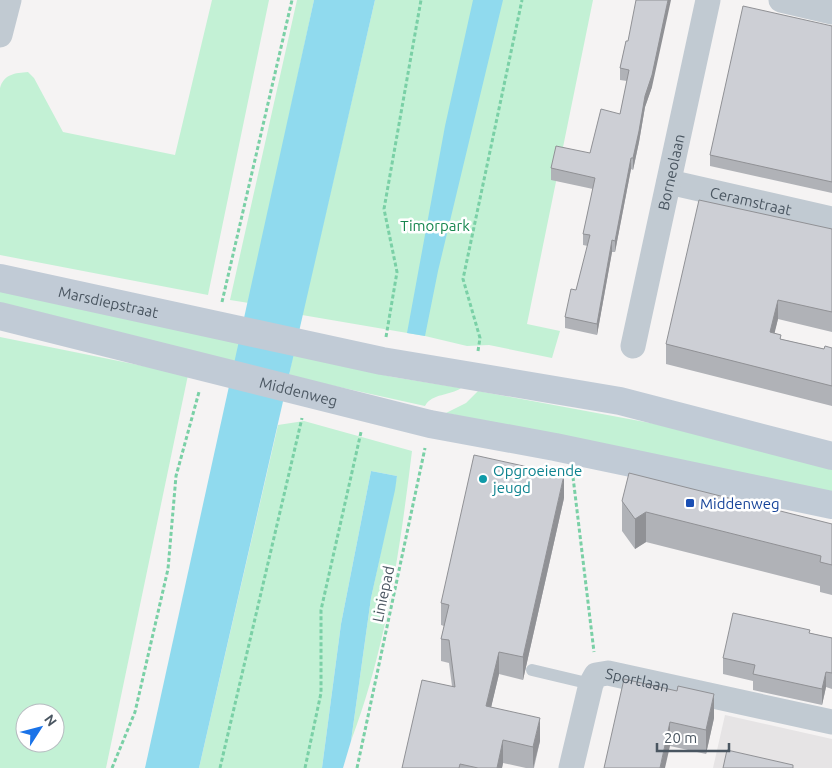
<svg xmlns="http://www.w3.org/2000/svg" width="832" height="768" font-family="Ubuntu,sans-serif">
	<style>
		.education { fill: #e6e4e5 }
		.green { fill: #c3f1d5; fill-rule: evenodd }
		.water { fill: #90daee }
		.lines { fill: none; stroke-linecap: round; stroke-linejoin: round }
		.path { stroke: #7ad0a6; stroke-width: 3; stroke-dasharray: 4 2.5; stroke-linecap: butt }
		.service { stroke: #c1cad2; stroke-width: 12 }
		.minor { stroke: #c1cad2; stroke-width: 25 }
		.secondary { stroke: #c1cbd6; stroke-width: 28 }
		.wall { fill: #b0b2b7 }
		.shaded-wall { fill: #909195 }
		.building { fill: #cdcfd5; stroke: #909195 }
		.culture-dot { fill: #0f9aa8; stroke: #fff; stroke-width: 2 }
		.transit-dot { fill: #1a4fb4; stroke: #fff; stroke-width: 2 }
		.labels { text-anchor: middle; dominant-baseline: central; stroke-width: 5; stroke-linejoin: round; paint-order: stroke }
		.street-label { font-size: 15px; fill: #4a5661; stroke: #fff }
		.park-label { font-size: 15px; fill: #17864f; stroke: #fff }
		.culture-label { font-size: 15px; fill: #0d838f; stroke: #fff; text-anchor: start }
		.transit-label { font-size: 15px; fill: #164399; stroke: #fff; text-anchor: start }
	</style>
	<rect width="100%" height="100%" fill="#f5f3f3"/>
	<path class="education" d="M725 715 832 739V768H713Z"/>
	<g class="green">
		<path d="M212 0H269L208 295 0 255V88C4 74 15 73 28 72L34 78 63 132 175 155Z"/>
		<path d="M297 0H314L249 303 230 300Z"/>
		<path d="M375 0H593L527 324 560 331 552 358 489 345 467 346 425 336 302 315Z"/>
		<path d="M0 287 240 342 235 362 0 306Z"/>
		<path d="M0 337 188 375 106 768H0ZM25 713H55V743H25Z"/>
		<path d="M293 354 393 377 461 388C450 396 432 393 425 406L289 376Z"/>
		<path d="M478 391 672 427 832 463V495L446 413 466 403Z"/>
		<path d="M304 421 412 451C400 549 386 649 351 741L371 598 397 476 371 471 341 624 322 768H199L278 425Z"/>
	</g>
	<g class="water">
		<path d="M314 0H375L199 768H145Z"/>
		<path d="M473 0H503L438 271 425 336 407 333 445 126Z"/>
		<path d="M371 471 397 476 395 490 371 598 351 741 343 768H322L341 624Z"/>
	</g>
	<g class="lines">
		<g class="path">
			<path d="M222 302 292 0"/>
			<path d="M386 337 397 272 384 209 421 0"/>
			<path d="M478 351 480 338 463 279 522 0"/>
			<path d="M573 477 594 652"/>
			<path d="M112 768 135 712 168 569 176 476 199 392"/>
			<path d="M220 768 302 418"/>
			<path d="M305 768 321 693V610L361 432"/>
			<path d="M357 768 425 448"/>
		</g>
		<path class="service" d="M532 670 591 684"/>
		<g class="minor">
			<path d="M781 0 832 12"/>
			<path d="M0 35 9 0"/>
			<path id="s1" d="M669 182 832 219"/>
			<path id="s2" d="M633 346 708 0"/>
			<path id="s3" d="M571 768 591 684 596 675 608 673 832 722"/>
		</g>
		<g class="secondary">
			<path id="s4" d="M0 278 382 361 620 401 832 456"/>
			<path id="s5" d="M0 316 430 424 555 447 832 505"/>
		</g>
	</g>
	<g class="wall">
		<path d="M832 26V193L710 166V155Z"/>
		<path d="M626 41 652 87 645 107 639 142 633 170 631 169 615 252H612L597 335 565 328V317L576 290 588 246 583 245V234L593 189 551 180V168L590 153 620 114 627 81 620 80V68Z"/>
		<path d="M832 229V332L778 319 774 333 781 339 824 349 832 348V406L666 364V344Z"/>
		<path d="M564 498 523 680 499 674 491 707 540 741 534 768H526L503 763 502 768H402L452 686 449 663 441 661V639L444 626 441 625V603Z"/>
		<path d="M622 501 832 524V595L820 592V586L646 542 635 549 622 531Z"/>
		<path d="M810 633 832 638V689L826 687 822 705 753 690V681L723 674V658Z"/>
		<path d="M677 691 714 718 706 754 670 746 604 768Z"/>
	</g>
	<g class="shaded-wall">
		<path d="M668 0H671L652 87 645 107 639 142 633 170V158L645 96Z"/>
		<path d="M631 158V169L615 252V241Z"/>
		<path d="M612 240V252L597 335V324Z"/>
		<path d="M778 300V319L770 352V332Z"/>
		<path d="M564 475V498L523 680V657Z"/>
		<path d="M646 512V542L635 549V519Z"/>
		<path d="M499 652V674L486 729V706Z"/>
		<path d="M826 672V687L822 705V689Z"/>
		<path d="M714 694V718L706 754V730Z"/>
		<path d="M540 718V741L533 768V747Z"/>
		<path d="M670 722V746L665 768H660Z"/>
		<path d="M503 740V763L502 768H497Z"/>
	</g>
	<g class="building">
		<path d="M636 0H668L652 75 645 96 639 131 633 158H631L615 241 612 240 597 324 565 317 571 289 576 290 590 235 583 234 595 178 551 168 556 146 590 153 601 109 620 114 629 70 620 68 626 41H628Z"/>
		<path d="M743 6 832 26V182L710 155Z"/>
		<path d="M699 200 832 229V312L778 300 770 332 781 335 780 339 824 349 825 346 832 348V386L666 344Z"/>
		<path d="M474 455 564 475 523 657 499 652 486 706 540 718 533 747 503 740 497 768H478L460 764 459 768H402L422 680 455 687 449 640 441 639 449 605 441 603Z"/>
		<path d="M629 473 832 524V565L820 562 821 556 646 512 635 519 622 501Z"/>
		<path d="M733 613 810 630 809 633 832 638V673L826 672 822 689 753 674 755 665 723 658Z"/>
		<path d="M624 679 677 691 678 686 714 694 706 730 670 722 660 768H604Z"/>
		<path d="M727 750 793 765V768H723Z"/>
	</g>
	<circle class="culture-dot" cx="483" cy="479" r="5"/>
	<rect class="transit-dot" x="685" y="498" width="10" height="10" rx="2.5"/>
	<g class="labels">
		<g class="street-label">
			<text stroke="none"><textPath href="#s2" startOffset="178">Borneolaan</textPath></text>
			<text stroke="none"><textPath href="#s1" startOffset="84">Ceramstraat</textPath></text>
			<text stroke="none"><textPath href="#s4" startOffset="111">Marsdiepstraat</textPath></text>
			<text stroke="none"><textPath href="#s5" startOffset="308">Middenweg</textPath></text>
			<text transform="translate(383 594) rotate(-78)">Liniepad</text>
			<text stroke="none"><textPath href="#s3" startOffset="139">Sportlaan</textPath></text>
		</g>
		<g class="park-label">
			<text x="435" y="225">Timorpark</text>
		</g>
		<g class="culture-label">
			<text x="493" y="470">Opgroeiende<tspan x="493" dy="17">jeugd</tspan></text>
		</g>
		<g class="transit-label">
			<text x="700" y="503">Middenweg</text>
		</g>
	</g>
	<g transform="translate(40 728) rotate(54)"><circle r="24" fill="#ffffff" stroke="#b7bbc0"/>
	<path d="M0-4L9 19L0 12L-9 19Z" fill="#1a73e8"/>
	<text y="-8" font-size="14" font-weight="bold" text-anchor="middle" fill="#4a5661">N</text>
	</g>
	<path d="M657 743v8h72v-8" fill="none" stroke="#4a5661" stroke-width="2.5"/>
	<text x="664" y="743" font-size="15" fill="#4a5661" stroke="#ffffff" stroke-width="4" paint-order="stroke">20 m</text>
</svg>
